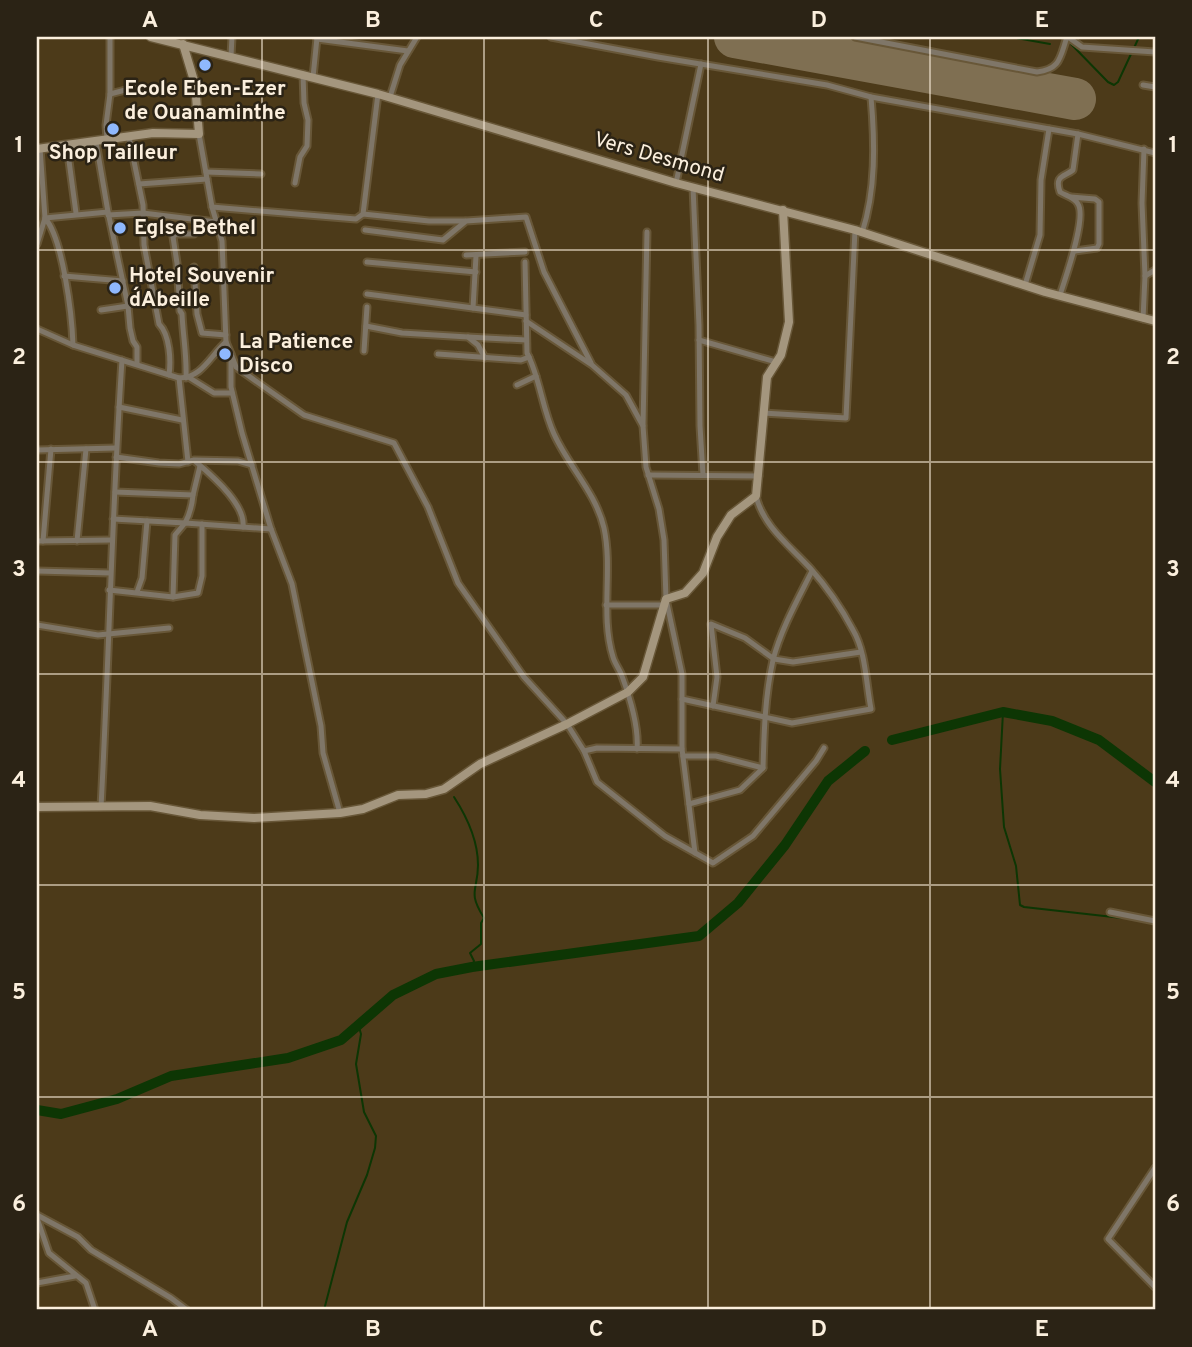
<svg xmlns="http://www.w3.org/2000/svg" width="1192" height="1347" font-family="Overpass,sans-serif">
	<style>
		.lines { fill: none; stroke-linecap: round; stroke-linejoin: round }
		.stream { stroke: #0d3604; stroke-width: 2 }
		.river { stroke: #0d3604; stroke-width: 10 }
		.runway { stroke: #7f6f52; stroke-width: 42 }
		.street-casing { stroke: #685738; stroke-width: 9 }
		.secondary-casing { stroke: #685738; stroke-width: 11 }
		.street { stroke: #7f7668; stroke-width: 5 }
		.secondary { stroke: #a4967e; stroke-width: 8 }
		.grid { fill: none; stroke: #fbefdd; stroke-width: 2; stroke-opacity: 0.55 }
		.poi-dot { fill: #8fb8fd; stroke: #2b2315; stroke-width: 2.5 }
		.labels { text-anchor: middle; dominant-baseline: central; stroke-width: 5; stroke-linejoin: round; paint-order: stroke }
		.poi-label { font-size: 21px; font-weight: bold; fill: #fbefdd; stroke: #2b2315; text-anchor: start }
		.street-label { font-size: 21px; fill: #fbefdd; stroke: #2b2315 }
		.neatline { fill: none; stroke: #fbefdd; stroke-width: 2.5 }
		.grid-label { font-size: 23px; text-anchor: middle; font-weight: bold; fill: #fbefdd }
	</style>
	<rect width="100%" height="100%" fill="#4c3a19"/>
	<g class="lines">
		<g class="stream">
			<path d="M1011 37 1050 44"/>
			<path d="M1071 44 1108 82 1114 85 1118 82 1131 54"/>
			<path d="M1134 48 1139 37"/>
			<path d="M1003 712 1000 769 1004 827 1016 866 1020 905 1024 907 1122 918"/>
			<path d="M454 797C467 817 478 840 478 865 478 891 467 891 484 918L481 923V944L470 953 474 961 472 967"/>
			<path d="M324 1310 347 1222 367 1175 375 1148 376 1136 364 1112 356 1064 361 1034 358 1024"/>
		</g>
		<g class="river">
			<path d="M892 740 1003 712 1052 721 1099 740 1155 782"/>
			<path d="M37 1110 61 1114 117 1099 171 1076 288 1058 341 1040 393 995 436 974 472 967 699 936 738 903 785 845 828 781 865 751"/>
		</g>
		<path class="runway" d="M735 37 1075 99"/>
		<g class="street-casing">
			<g id="street">
				<path d="M110 37V94L133 88"/>
				<path d="M551 37 658 57 827 85 871 97 1078 134 1155 153"/>
				<path d="M855 37 1037 72C1061 69 1060 57 1067 37"/>
				<path d="M1068 37 1082 47 1155 52"/>
				<path d="M317 39 408 51"/>
				<path d="M231 56 232 37"/>
				<path d="M313 77 317 38"/>
				<path d="M1143 85 1155 87"/>
				<path d="M390 97 400 65 417 37"/>
				<path d="M199 134 212 207 222 241 226 342 231 354V387L242 433 271 529 292 584 321 726 323 753 340 813"/>
				<path d="M129 137 143 205 144 245 159 324C170 335 171 361 169 375"/>
				<path d="M107 140 106 125 110 94"/>
				<path d="M96 142 108 212 128 306 130 328 133 341 137 347V363"/>
				<path d="M67 146 76 213"/>
				<path d="M206 172 261 174"/>
				<path d="M295 183 300 157 307 146 308 120 304 103 303 74"/>
				<path d="M676 183 701 64"/>
				<path d="M139 184 207 179"/>
				<path d="M693 187 699 325 700 426 703 475"/>
				<path d="M1071 197 1095 199 1099 202V244L1097 248 1075 251"/>
				<path d="M212 207 356 219 363 214 378 94"/>
				<path d="M363 214 429 221H465"/>
				<path d="M108 215 143 213 216 222"/>
				<path d="M45 218C63 239 72 315 73 345"/>
				<path d="M45 218 108 212"/>
				<path d="M365 230 443 240 466 221 526 217 544 272 591 363"/>
				<path d="M862 233C876 190 875 142 871 97"/>
				<path d="M37 244 45 218 40 148"/>
				<path d="M466 255 525 252"/>
				<path d="M367 262 476 272"/>
				<path d="M525 262 527 353C540 378 542 408 554 434 569 467 596 493 604 528 613 570 600 615 613 657 615 664 620 670 622 676 630 698 639 726 637 749"/>
				<path d="M194 267 197 314 202 333 226 335"/>
				<path d="M64 276 123 281"/>
				<path d="M1145 276 1155 270"/>
				<path d="M1025 285 1040 235 1041 180 1049 129"/>
				<path d="M367 294 526 315"/>
				<path d="M1060 295C1065 279 1087 218 1078 204 1075 197 1066 196 1060 192 1054 175 1065 177 1073 170L1078 134"/>
				<path d="M473 308 476 256"/>
				<path d="M101 310 128 306"/>
				<path d="M1143 319 1145 276 1142 203 1144 149"/>
				<path d="M526 321 592 365 626 395 643 426 646 467 659 509 664 540 666 599 682 674V749L695 853"/>
				<path d="M366 326 402 333 468 337 478 345 485 358"/>
				<path d="M37 329 73 345 179 378C202 378 210 356 226 342"/>
				<path d="M468 337 526 340"/>
				<path d="M699 340 776 362"/>
				<path d="M364 351 367 307"/>
				<path d="M231 354 236 367 304 415 394 443 428 507 458 583 524 677 567 724 584 751 597 782 665 836 713 863 753 836 816 761 824 748"/>
				<path d="M438 354 521 360 529 357"/>
				<path d="M179 378 188 462"/>
				<path d="M186 378C187 356 183 336 182 314L180 311 177 263 173 237 176 234H194L205 221"/>
				<path d="M190 378 214 393H232"/>
				<path d="M517 385 536 376"/>
				<path d="M119 407 182 420"/>
				<path d="M763 413 846 418 855 230"/>
				<path d="M643 426 647 232"/>
				<path d="M37 450 116 448"/>
				<path d="M116 457 159 463 179 464 194 460 238 461 252 465"/>
				<path d="M195 461C211 475 246 504 243 527"/>
				<path d="M648 475 759 476"/>
				<path d="M193 495 200 466"/>
				<path d="M113 519 185 523C190 514 192 506 193 495L115 492"/>
				<path d="M37 541 112 540"/>
				<path d="M43 541 51 449"/>
				<path d="M77 541 86 449"/>
				<path d="M37 571 110 573"/>
				<path d="M109 590 173 597 198 593 202 576V524"/>
				<path d="M137 592 142 578 147 521"/>
				<path d="M173 597 175 535 185 523 271 529"/>
				<path d="M606 605H664"/>
				<path d="M37 625 98 635 169 628"/>
				<path d="M682 699 792 723 871 709C866 684 866 652 853 630 842 609 826 586 810 568 790 546 763 526 756 496"/>
				<path d="M713 706 717 677 711 624 745 638 774 659 793 662 861 652"/>
				<path d="M584 751 597 748 682 749"/>
				<path d="M683 756H716L763 768"/>
				<path d="M689 804 740 790 763 768C764 732 765 696 773 660 781 629 798 599 812 571"/>
				<path d="M101 807C109 658 112 509 122 360"/>
				<path d="M1110 912 1155 921"/>
				<path d="M1155 1168 1108 1239 1155 1287"/>
				<path d="M37 1215 78 1237 91 1250 171 1298 187 1310"/>
				<path d="M37 1218 49 1253 86 1283 95 1310"/>
				<path d="M37 1283 75 1276"/>
			</g>
		</g>
		<g class="secondary-casing">
			<g id="secondary">
				<path d="M151 37 378 94 676 183 855 230 1045 292 1155 321"/>
				<path d="M37 149 153 133 199 134 195 84 183 44"/>
				<path d="M37 807 150 806 200 815 254 818 340 813 363 809 398 795 426 794 444 789 480 764 567 724 628 692 643 677 666 599 685 593 703 573 717 537 731 515 756 496 767 377 781 355 789 322 783 210"/>
			</g>
		</g>
		<use href="#street" class="street"/>
		<use href="#secondary" class="secondary"/>
	</g>
	<path class="grid" d="M262 37V1310M484 37V1310M708 37V1310M930 37V1310M37 250H1155M37 462H1155M37 674H1155M37 885H1155M37 1097H1155"/>
	<g class="poi-dot">
		<circle cx="205" cy="65" r="7"/>
		<circle cx="113" cy="129" r="7"/>
		<circle cx="120" cy="228" r="7"/>
		<circle cx="115" cy="288" r="7"/>
		<circle cx="225" cy="354" r="7"/>
	</g>
	<g class="labels">
		<g class="poi-label">
			<text x="205" y="89" text-anchor="middle">Ecole Eben-Ezer<tspan x="205" dy="24">de Ouanaminthe</tspan></text>
			<text x="113" y="153" text-anchor="middle">Shop Tailleur</text>
			<text x="134" y="228">Eglse Bethel</text>
			<text x="129" y="276">Hotel Souvenir<tspan x="129" dy="24">d´Abeille</tspan></text>
			<text x="239" y="342">La Patience<tspan x="239" dy="24">Disco</tspan></text>
		</g>
		<g class="street-label">
			<text transform="translate(659 158) rotate(16)">Vers Desmond</text>
		</g>
	</g>
	<rect width="1192" height="1347" fill="none" stroke="#2b2315" stroke-width="77"/>
	<rect x="38" y="38" width="1116" height="1270" class="neatline"/>
	<g class="grid-label">
		<text x="150" y="27">A</text>
		<text x="373" y="27">B</text>
		<text x="596" y="27">C</text>
		<text x="819" y="27">D</text>
		<text x="1042" y="27">E</text>
		<text x="19" y="152">1</text>
		<text x="1173" y="152">1</text>
		<text x="19" y="364">2</text>
		<text x="1173" y="364">2</text>
		<text x="19" y="576">3</text>
		<text x="1173" y="576">3</text>
		<text x="19" y="787">4</text>
		<text x="1173" y="787">4</text>
		<text x="19" y="999">5</text>
		<text x="1173" y="999">5</text>
		<text x="19" y="1211">6</text>
		<text x="1173" y="1211">6</text>
		<text x="150" y="1336">A</text>
		<text x="373" y="1336">B</text>
		<text x="596" y="1336">C</text>
		<text x="819" y="1336">D</text>
		<text x="1042" y="1336">E</text>
	</g>
</svg>
